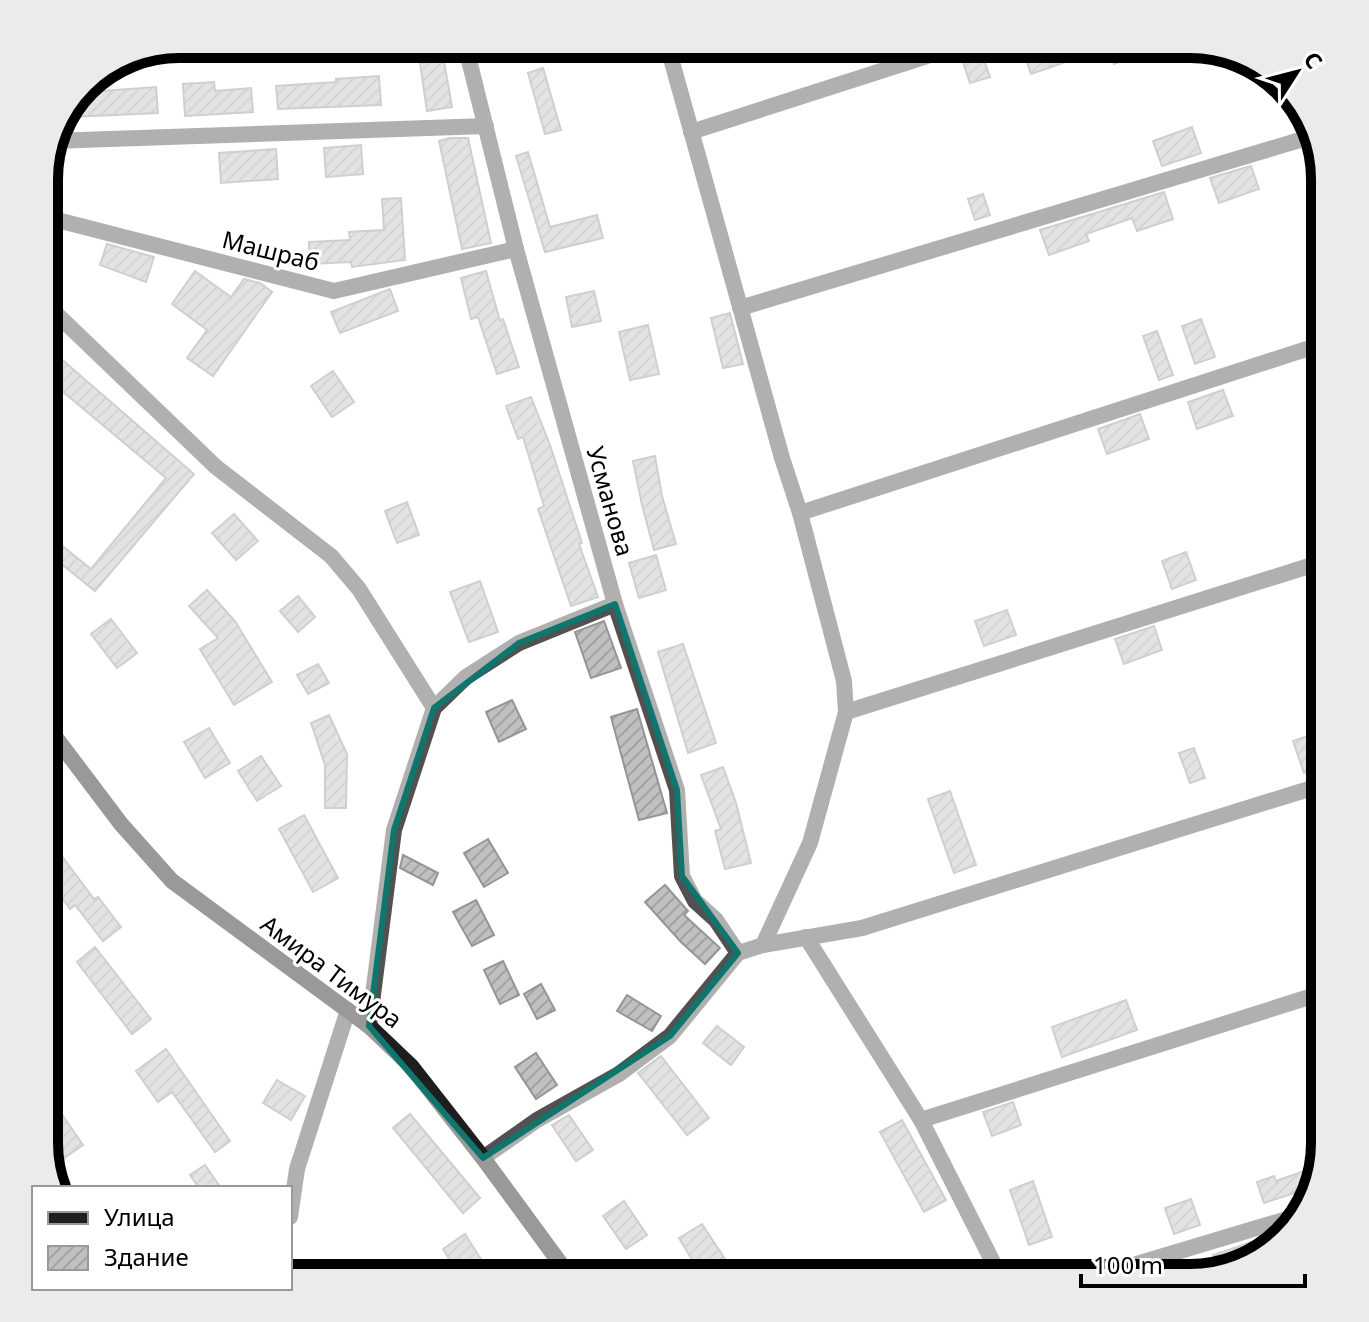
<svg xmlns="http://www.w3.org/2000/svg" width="1369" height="1322" font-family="'Noto Sans',sans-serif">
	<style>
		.building { fill: url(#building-hatch); stroke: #959595; stroke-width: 2 }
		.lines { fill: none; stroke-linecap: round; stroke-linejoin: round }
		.street { stroke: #515151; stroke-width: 16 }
		.secondary { stroke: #1e1e1e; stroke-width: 16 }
		.marked { fill: none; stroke: #0f766e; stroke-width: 6; stroke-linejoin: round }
		.labels { text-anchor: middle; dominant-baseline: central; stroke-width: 6; stroke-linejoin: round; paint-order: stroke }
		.street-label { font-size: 24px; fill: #000; stroke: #fff }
		.rim { fill: none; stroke: #000; stroke-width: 10 }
	</style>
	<defs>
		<pattern id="building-hatch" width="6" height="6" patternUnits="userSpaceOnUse" patternTransform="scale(2)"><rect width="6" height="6" fill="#c0c0c0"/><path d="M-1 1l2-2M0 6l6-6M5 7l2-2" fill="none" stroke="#a3a3a3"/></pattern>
	</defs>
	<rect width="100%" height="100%" fill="#fff"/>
	<g class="building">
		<path d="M425 44H441L452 107 427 111 420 63 428 62Z"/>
		<path d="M1021 44H1063L1069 61 1031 74Z"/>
		<path d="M1107 44H1131L1136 56 1114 64Z"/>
		<path d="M982 55 990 77 970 83 963 62Z"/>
		<path d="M543 68 561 130 545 134 528 73Z"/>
		<path d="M379 76 381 105 278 109 276 86 336 82V79Z"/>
		<path d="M214 82 215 91 251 88 253 112 185 116 183 84Z"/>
		<path d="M102 84V91L156 87 158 113 71 117 70 102 84 85Z"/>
		<path d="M1192 127 1201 153 1162 166 1153 141Z"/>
		<path d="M450 138H468L491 243 462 249 439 141Z"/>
		<path d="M361 145 363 174 326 177 324 148Z"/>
		<path d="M276 149 278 179 221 183 219 153Z"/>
		<path d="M528 152 550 227 597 215 603 238 545 252 516 156Z"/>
		<path d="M1251 166 1259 189 1219 203 1210 178Z"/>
		<path d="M1164 192 1173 219 1137 231 1132 218 1086 234 1089 241 1049 255 1040 230Z"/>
		<path d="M983 194 990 215 975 220 968 199Z"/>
		<path d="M401 198 405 260 352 267 351 262 310 264 309 242 350 240 349 232 384 230 382 199Z"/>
		<path d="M107 244 154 257 146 282 100 265Z"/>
		<path d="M195 271 231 297 244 279 260 283 272 292 213 376 187 358 207 330 172 304Z"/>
		<path d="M486 271 500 321 503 319 519 367 497 374 478 317 471 319 461 278Z"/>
		<path d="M390 289 398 311 340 333 331 312Z"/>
		<path d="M594 291 601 321 572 327 566 297Z"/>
		<path d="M730 313 743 364 723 368 711 318Z"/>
		<path d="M1201 319 1215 357 1195 364 1182 326Z"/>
		<path d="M648 325 659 374 630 380 619 332Z"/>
		<path d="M1157 331 1173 375 1159 380 1143 336Z"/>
		<path d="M44 344 194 474 95 591 44 550V531L91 569 166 478 44 376Z"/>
		<path d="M333 371 354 402 332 417 311 386Z"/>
		<path d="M1223 390 1233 416 1197 429 1188 402Z"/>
		<path d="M531 397 550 445 582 543 579 544 598 597 571 606 538 509 544 506 523 437 518 439 506 406Z"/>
		<path d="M1140 414 1149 439 1107 454 1098 429Z"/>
		<path d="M655 456 662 496 676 544 654 550 642 505 633 461Z"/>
		<path d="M407 502 419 535 397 543 385 511Z"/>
		<path d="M234 514 258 541 236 560 212 533Z"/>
		<path d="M1186 552 1196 580 1172 589 1162 561Z"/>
		<path d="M656 555 666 590 639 598 629 563Z"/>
		<path d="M480 581 498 632 469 642 450 592Z"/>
		<path d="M207 590 235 621 272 682 234 705 200 649 218 638 189 606Z"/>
		<path d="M298 596 315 617 298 632 280 611Z"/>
		<path d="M1007 610 1016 635 984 646 975 621Z"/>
		<path d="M111 619 137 653 117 668 91 634Z"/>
		<path d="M604 621 621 668 591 678 575 632Z"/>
		<path d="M1154 626 1162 650 1124 664 1115 639Z"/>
		<path d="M683 644 716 743 688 753 658 652Z"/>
		<path d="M318 664 329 683 308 694 297 675Z"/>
		<path d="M512 700 526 729 499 742 486 712Z"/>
		<path d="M637 709 667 813 639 820 611 717Z"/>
		<path d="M329 715 347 754 346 808H325V765L311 723Z"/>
		<path d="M209 728 230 763 205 778 184 742Z"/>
		<path d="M1325 730V766L1304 773 1293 741Z"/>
		<path d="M1194 748 1205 778 1190 783 1179 753Z"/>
		<path d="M261 756 281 786 257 801 238 771Z"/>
		<path d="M723 767 736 803 751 863 725 869 715 831 721 829 701 775Z"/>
		<path d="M950 791 976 865 954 873 928 799Z"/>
		<path d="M304 815 338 878 313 892 279 829Z"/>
		<path d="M44 832 94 899 98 897 121 927 103 941 75 905 70 909 44 873Z"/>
		<path d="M488 839 508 873 484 887 464 853Z"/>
		<path d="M403 855 438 873 433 885 400 868Z"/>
		<path d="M665 885 688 911 684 915 720 948 705 964 681 942 645 902Z"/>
		<path d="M476 900 494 935 472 946 453 912Z"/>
		<path d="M95 947 151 1019 132 1034 77 962Z"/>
		<path d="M503 961 519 995 500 1004 484 970Z"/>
		<path d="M541 984 555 1010 537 1019 524 994Z"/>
		<path d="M627 995 661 1016 652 1031 617 1011Z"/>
		<path d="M1126 1000 1137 1030 1062 1057 1052 1027Z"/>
		<path d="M717 1026 744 1047 731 1065 703 1043Z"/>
		<path d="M166 1049 230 1141 215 1152 172 1092 158 1102 136 1071Z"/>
		<path d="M536 1053 557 1085 536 1099 515 1067Z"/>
		<path d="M661 1056 709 1118 687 1135 638 1073Z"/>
		<path d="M277 1080 305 1096 291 1120 263 1103Z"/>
		<path d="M1013 1102 1021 1125 992 1136 983 1112Z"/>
		<path d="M59 1110 83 1145 61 1160 44 1136V1120Z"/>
		<path d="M410 1114 480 1198 463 1213 393 1128Z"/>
		<path d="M569 1115 593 1150 576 1161 552 1125Z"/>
		<path d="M902 1120 946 1200 924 1212 880 1132Z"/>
		<path d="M205 1165 221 1188H199L190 1175Z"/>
		<path d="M1321 1165 1316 1191 1299 1196 1298 1192 1264 1203 1257 1182 1274 1176 1276 1181Z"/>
		<path d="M1033 1181 1052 1237 1029 1245 1010 1190Z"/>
		<path d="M1191 1199 1200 1225 1174 1234 1165 1208Z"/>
		<path d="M624 1201 647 1235 626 1249 603 1216Z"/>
		<path d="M702 1224 727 1262 735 1278H703L679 1238Z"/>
		<path d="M1290 1229 1279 1244 1218 1268 1213 1255Z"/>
		<path d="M465 1234 493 1278H461L443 1249Z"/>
	</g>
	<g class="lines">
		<g class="street">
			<path d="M465 44 516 249 615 604 677 790 682 876 695 901 716 920 738 953"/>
			<path d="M667 44 782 458 800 513 844 681 846 712 810 843 763 945"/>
			<path d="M691 132 965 44"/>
			<path d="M52 141 486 126"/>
			<path d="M61 221 334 291 516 249"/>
			<path d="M44 302 216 467 331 556 359 589 434 708"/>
			<path d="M740 308 1310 137"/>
			<path d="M800 513 1325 343"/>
			<path d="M846 712 1325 561"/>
			<path d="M806 937 921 1120 1001 1278"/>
			<path d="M369 1026 394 830 434 708 466 677 519 643 615 604"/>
			<path d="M921 1120 1325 992"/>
			<path d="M483 1158 537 1120 619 1074 670 1036 738 953 763 945 862 928 1325 784"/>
			<path d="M290 1217 297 1169 348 1010"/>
			<path d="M1090 1278 1300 1215"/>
		</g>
		<path class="secondary" d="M44 722 121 824 172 881 369 1026 411 1066 483 1158 571 1278"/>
	</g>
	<path d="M0 0H1369V1322H0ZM615 604 677 790 682 876 738 953 670 1036 483 1158 369 1026 394 830 434 708 519 643Z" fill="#fff" fill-opacity=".55" fill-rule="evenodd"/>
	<path class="marked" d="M615 604 677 790 682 876 738 953 670 1036 483 1158 369 1026 394 830 434 708 519 643Z"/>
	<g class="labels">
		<g class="street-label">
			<text transform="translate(271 250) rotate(14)">Машраб</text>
			<text transform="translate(611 501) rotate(74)">Усманова</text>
			<text transform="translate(332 971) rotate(37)">Амира Тимура</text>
		</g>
	</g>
	<path d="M0 0H1369V1322H0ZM179 58H1190A121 121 0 0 1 1311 179V1143A121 121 0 0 1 1190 1264H179A121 121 0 0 1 58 1143V179A121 121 0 0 1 179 58Z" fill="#ebebeb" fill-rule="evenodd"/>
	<path class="rim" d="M179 58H1190A121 121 0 0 1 1311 179V1143A121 121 0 0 1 1190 1264H179A121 121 0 0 1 58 1143V179A121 121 0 0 1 179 58Z"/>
	<rect x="32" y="1186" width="260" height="104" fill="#ffffff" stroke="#999999" stroke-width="2"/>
	<rect x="48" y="1212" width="40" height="12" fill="#1e1e1e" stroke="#999999" stroke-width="2"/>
	<text x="104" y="1226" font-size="24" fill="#000000">Улица</text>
	<rect x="48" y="1246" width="40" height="24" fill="url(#building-hatch)" stroke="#999999" stroke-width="2"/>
	<text x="104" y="1266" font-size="24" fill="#000000">Здание</text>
	<g transform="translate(1297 72) rotate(54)" stroke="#ffffff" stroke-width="6" paint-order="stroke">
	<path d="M0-6L14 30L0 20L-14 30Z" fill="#000000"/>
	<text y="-12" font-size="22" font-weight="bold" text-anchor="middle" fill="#000000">С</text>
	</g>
	<path d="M1081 1274v12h224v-12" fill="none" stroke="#000000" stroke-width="4"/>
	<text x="1093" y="1274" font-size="24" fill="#000000" stroke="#ffffff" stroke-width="6" paint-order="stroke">100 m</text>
</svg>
